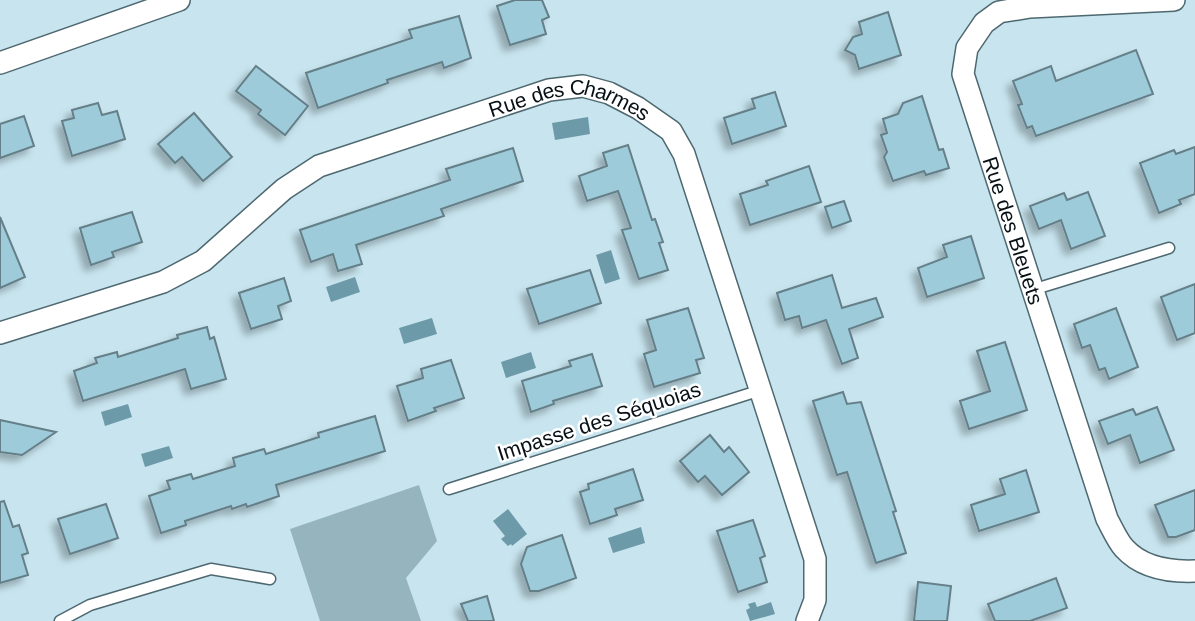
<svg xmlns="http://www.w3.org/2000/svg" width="1195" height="621" font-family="Helvetica,sans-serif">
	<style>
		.green { fill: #96b4be }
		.water { fill: #6d9aa9 }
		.building { fill: #9dcbda; stroke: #657f88; stroke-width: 2; filter: url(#shadow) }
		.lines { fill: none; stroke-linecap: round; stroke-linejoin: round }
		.service-casing { stroke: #4e6870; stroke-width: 13 }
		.minor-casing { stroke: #4e6870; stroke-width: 24 }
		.service { stroke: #fff; stroke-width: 10 }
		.minor { stroke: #fff; stroke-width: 21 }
		.labels { text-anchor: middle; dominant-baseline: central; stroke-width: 5; stroke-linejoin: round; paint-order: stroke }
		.street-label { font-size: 21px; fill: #071115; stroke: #fff }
	</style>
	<defs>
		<filter id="shadow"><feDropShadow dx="-6" dy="6" stdDeviation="3.5" flood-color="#0004"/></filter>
	</defs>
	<rect width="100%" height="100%" fill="#c8e5ef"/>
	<path class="green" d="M419 485 437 541 406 578 421 621H320L290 529Z"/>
	<g class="water">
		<path d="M588 117 590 134 555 140 552 123Z"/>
		<path d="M611 250 620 279 605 284 596 255Z"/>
		<path d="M355 277 360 292 331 302 326 287Z"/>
		<path d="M432 318 437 334 404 344 399 328Z"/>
		<path d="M531 352 536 368 506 378 501 362Z"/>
		<path d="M128 404 132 417 105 426 101 412Z"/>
		<path d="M169 446 173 458 145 467 141 454Z"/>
		<path d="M508 509 527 534 512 546 511 544 508 546 501 539 505 536 493 521Z"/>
		<path d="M641 527 645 543 613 553 608 538Z"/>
		<path d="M755 602 757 607 771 602 775 614 750 621 746 610 750 608 748 604Z"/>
	</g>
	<g class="building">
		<path d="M515 0H542L549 17 542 20 546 34 510 45 497 6Z"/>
		<path d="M888 12 901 55 859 69 855 55 845 50 853 37 862 34 859 22Z"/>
		<path d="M459 16 471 58 444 68 442 62 387 80 388 83 318 108 306 73 412 38 409 30Z"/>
		<path d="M1136 50 1153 94 1036 136 1032 126 1027 128 1018 105 1022 104 1013 81 1051 66 1056 81Z"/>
		<path d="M256 66 308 106 285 135 258 114 261 110 236 91Z"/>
		<path d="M775 92 786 126 732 144 724 118 755 108 752 99Z"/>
		<path d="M922 96 939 150 943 149 949 168 926 175 924 171 893 181 884 157 887 152 881 135 887 133 883 119 898 114 903 103Z"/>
		<path d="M98 103 102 115 117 111 125 139 72 156 62 121 74 118 72 110Z"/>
		<path d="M194 113 232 157 203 181 182 157 175 163 158 144Z"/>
		<path d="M24 116 34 146 0 158V124Z"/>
		<path d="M628 145 652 220 655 219 663 242 659 243 668 270 639 279 622 230 631 228 618 191 587 201 579 176 607 166 603 153Z"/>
		<path d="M1195 147V194L1179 200 1181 204 1159 213 1140 163 1174 150 1176 154Z"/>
		<path d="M513 148 523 181 441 209 444 216 356 245 362 264 338 271 333 254 311 262 300 230 450 180 446 169Z"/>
		<path d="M809 166 821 202 750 225 740 194 768 185 766 181Z"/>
		<path d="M1088 192 1105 236 1071 249 1061 220 1039 229 1030 206 1064 193 1067 200Z"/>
		<path d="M844 201 851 221 832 228 825 207Z"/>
		<path d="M132 212 142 242 112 252 114 257 91 265 80 228Z"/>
		<path d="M0 217 25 277 0 288Z"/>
		<path d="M971 236 984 278 927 297 918 268 947 257 943 245Z"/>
		<path d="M590 270 601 303 539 324 527 289Z"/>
		<path d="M832 275 842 308 876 298 883 317 849 329 858 358 842 364 826 320 802 328 799 316 785 320 777 293Z"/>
		<path d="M284 278 291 301 278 306 282 319 251 329 239 293Z"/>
		<path d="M1195 284V333L1177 340 1161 297Z"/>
		<path d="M688 308 704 358 696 360 700 373 654 387 644 354 656 350 647 320Z"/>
		<path d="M1116 308 1138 367 1109 379 1105 368 1099 370 1090 345 1082 348 1074 324Z"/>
		<path d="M207 327 210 339 214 337 226 379 191 389 185 369 83 401 74 371 97 363 95 358 117 352 118 357 178 338 177 335Z"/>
		<path d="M1005 342 1027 410 969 429 960 401 990 391 977 351Z"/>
		<path d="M592 354 602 386 553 401 554 404 531 412 522 381 571 366 569 361Z"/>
		<path d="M451 360 464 398 434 408 436 411 408 421 397 386 423 378 421 369Z"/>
		<path d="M843 392 847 404 861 402 896 511 893 512 906 553 876 563 847 472 837 475 813 401Z"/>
		<path d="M1157 407 1174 450 1140 463 1130 435 1108 444 1099 421 1133 409 1136 415Z"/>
		<path d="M375 416 385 451 276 485 279 496 247 507 246 504 232 509 231 506 185 521 186 525 161 533 149 496 170 489 167 481 191 474 193 479 235 466 233 458 264 449 266 454 319 437 318 433Z"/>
		<path d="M0 420 56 432 22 455 0 452Z"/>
		<path d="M710 435 724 452 729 447 749 472 722 495 705 476 698 482 680 461Z"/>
		<path d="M633 469 643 500 615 509 617 515 590 524 580 492 589 489 588 484Z"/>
		<path d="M1026 470 1039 512 979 531 971 505 1005 494 1000 479Z"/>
		<path d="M1195 490V530L1176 537H1168L1155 505Z"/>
		<path d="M4 501 13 527 19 525 28 553 22 555 28 575 0 583V502Z"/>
		<path d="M106 504 118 538 70 554 58 519Z"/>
		<path d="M753 520 765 556 760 558 767 582 738 592 717 531Z"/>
		<path d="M562 535 576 578 539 591H530L521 564 527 547Z"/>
		<path d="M1056 578 1067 608 1030 621H995L988 604Z"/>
		<path d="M918 582 951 586 947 621H914Z"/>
		<path d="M487 596 494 621H468L461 604Z"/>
	</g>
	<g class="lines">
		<g class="service-casing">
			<g id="service">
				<path d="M1032 290 1169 248"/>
				<path d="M449 489 761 390"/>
				<path d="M60 621 90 605 211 569 270 579"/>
			</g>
		</g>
		<g class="minor-casing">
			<g id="minor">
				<path id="s1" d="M1174 0 1030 7 999 12 984 23 967 48 963 74 1107 519C1112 528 1117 540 1124 548 1142 568 1170 572 1195 571"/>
				<path d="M0 63 179 0"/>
				<path id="s2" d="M0 333 163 282 203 261 284 189 319 166 549 90 583 86 609 93 638 108 671 131 684 154 815 559V600L807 621"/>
			</g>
		</g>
		<use href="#service" class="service"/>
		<use href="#minor" class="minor"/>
	</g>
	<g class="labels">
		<g class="street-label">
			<text stroke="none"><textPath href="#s2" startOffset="630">Rue des Charmes</textPath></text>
			<text stroke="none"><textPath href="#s1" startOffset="415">Rue des Bleuets</textPath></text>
			<text transform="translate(599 421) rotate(-18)">Impasse des Séquoias</text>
		</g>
	</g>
</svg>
